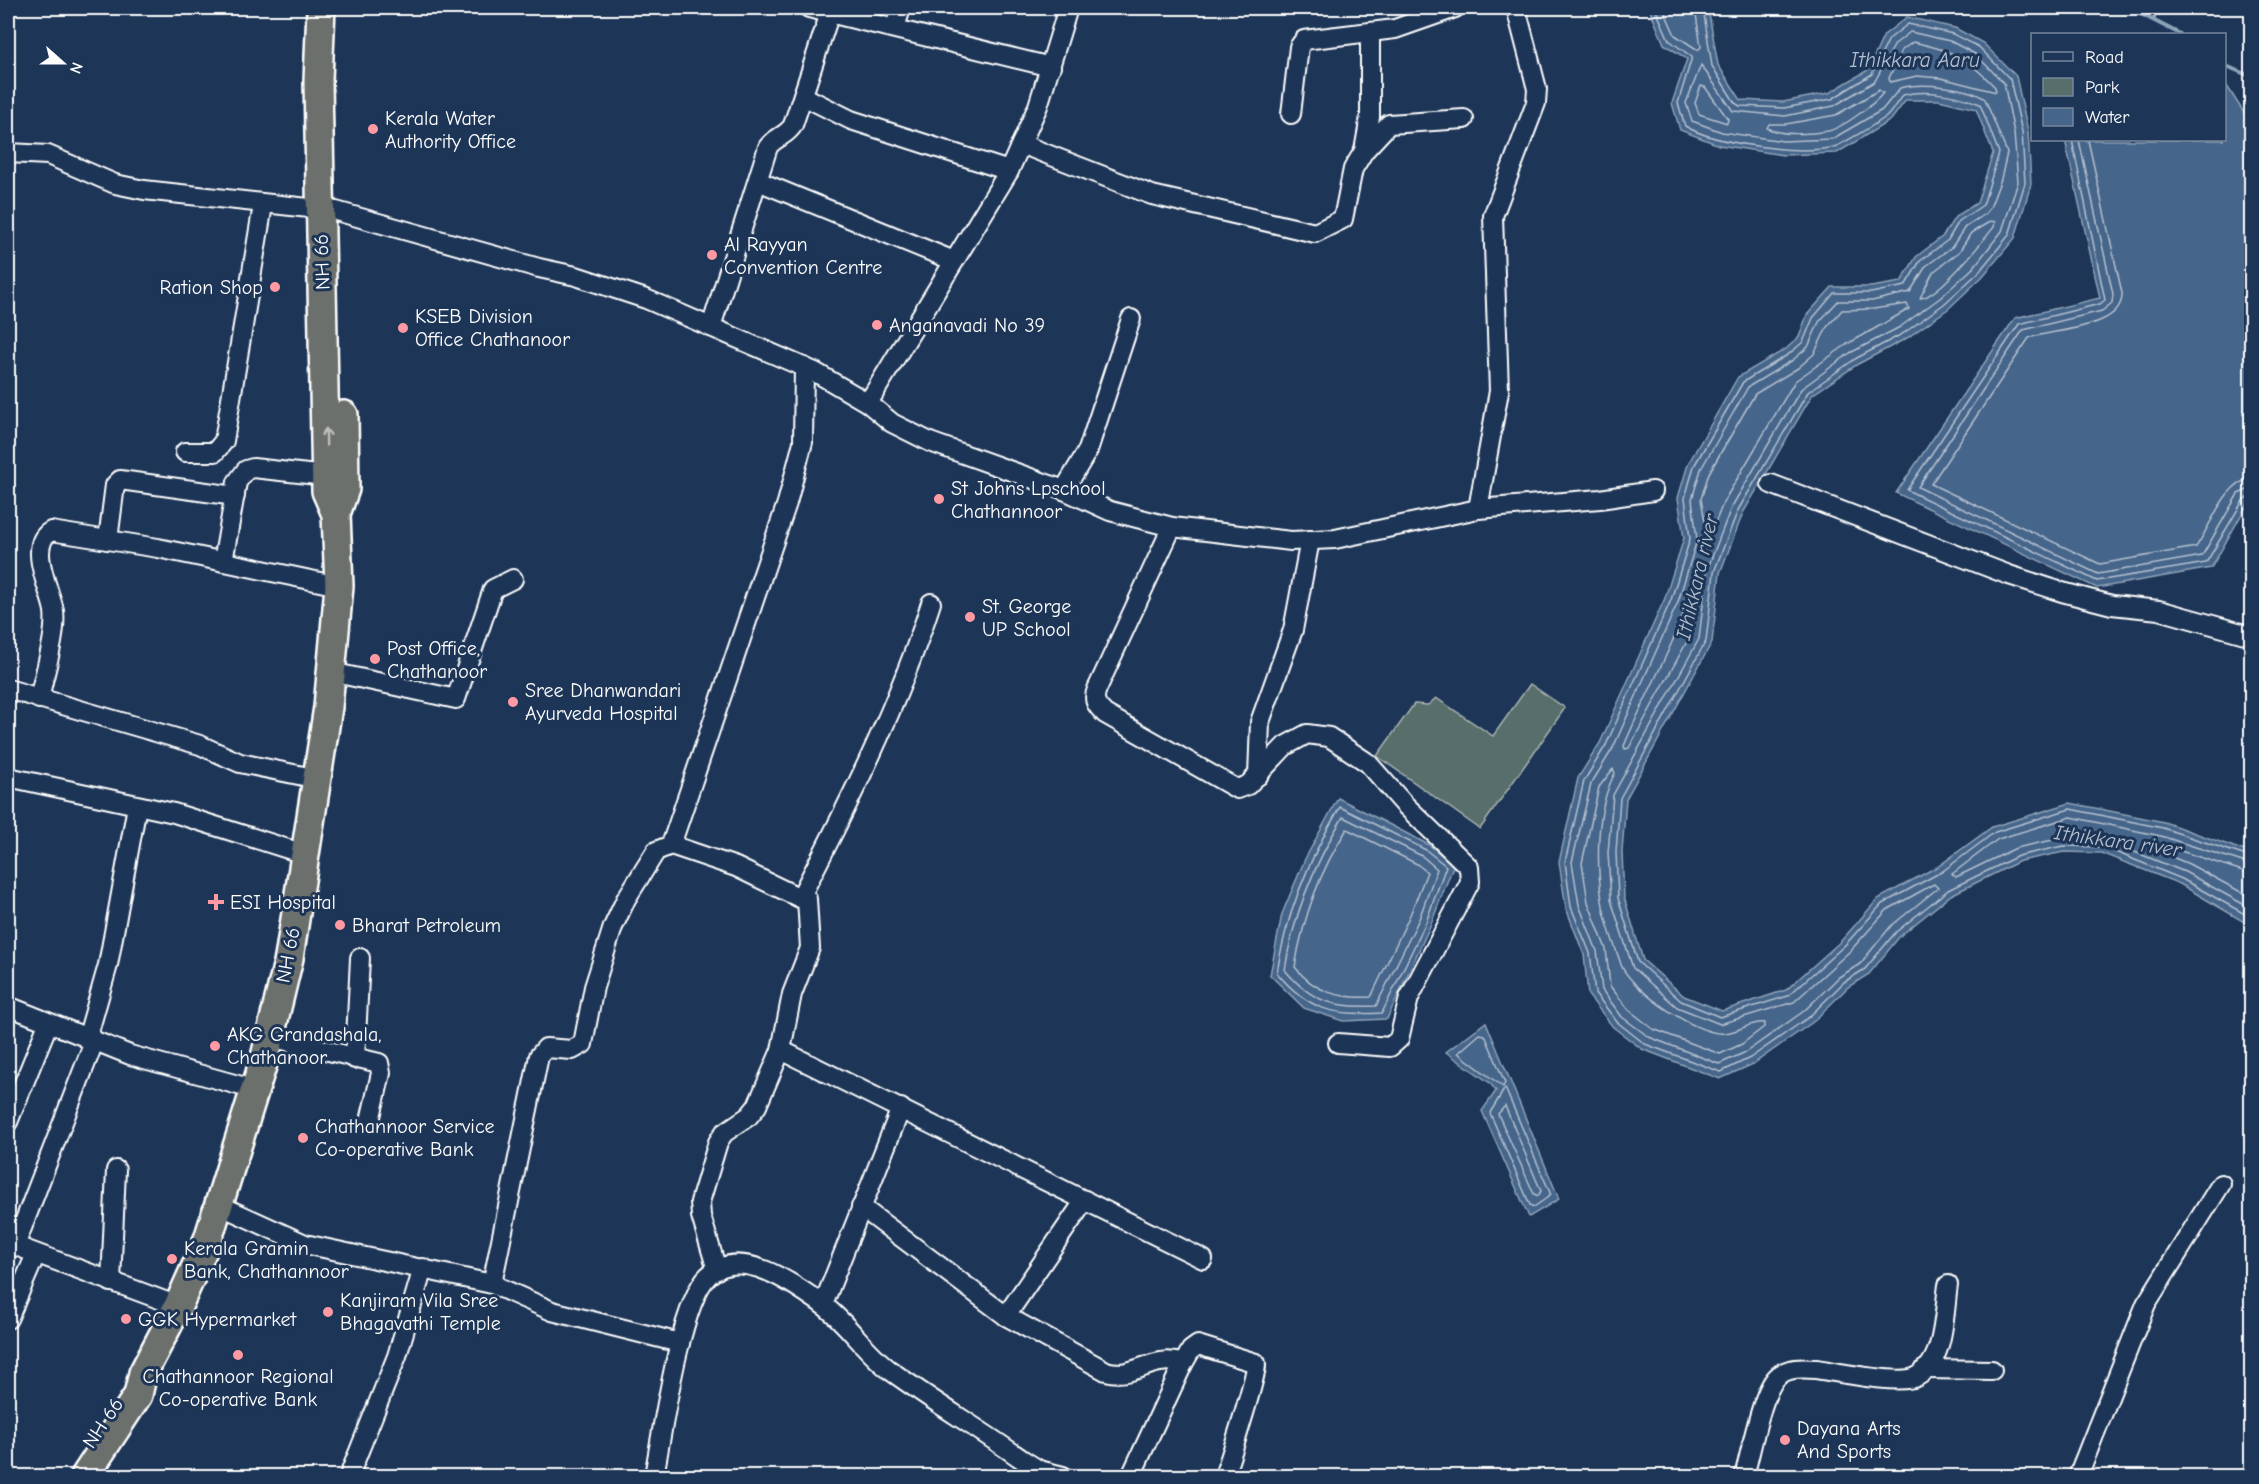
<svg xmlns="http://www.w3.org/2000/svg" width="2259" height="1484" font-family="'Comic Neue',sans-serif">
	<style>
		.green { fill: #586e6a; stroke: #acb6b4; stroke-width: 1.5 }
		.water { fill: #45658a; stroke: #8fa3b9; stroke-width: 1.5 }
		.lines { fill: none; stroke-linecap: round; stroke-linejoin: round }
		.shore { stroke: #b5c1d0; stroke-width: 1.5 }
		.stream { stroke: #8fa3b9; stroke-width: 4 }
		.minor-casing { stroke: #fff; stroke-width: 22 }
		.highway-casing { stroke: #fff; stroke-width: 32 }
		.minor { stroke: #1d3557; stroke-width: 18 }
		.highway { stroke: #6c706d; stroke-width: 27 }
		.oneway { stroke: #bdbfbd }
		.poi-dot { fill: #ff9aa2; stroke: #1d3557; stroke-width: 2 }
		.labels { text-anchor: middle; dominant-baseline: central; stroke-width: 6; stroke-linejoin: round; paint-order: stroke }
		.poi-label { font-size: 20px; fill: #fff; stroke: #1d3557; text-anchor: start }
		.street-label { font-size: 20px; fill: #fff; stroke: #1d3557 }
		.water-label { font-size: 21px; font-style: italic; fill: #b5c1d0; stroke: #1d3557 }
	</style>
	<rect width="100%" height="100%" fill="#1d3557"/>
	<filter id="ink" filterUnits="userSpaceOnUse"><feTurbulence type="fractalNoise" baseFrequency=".0167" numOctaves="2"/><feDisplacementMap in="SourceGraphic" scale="12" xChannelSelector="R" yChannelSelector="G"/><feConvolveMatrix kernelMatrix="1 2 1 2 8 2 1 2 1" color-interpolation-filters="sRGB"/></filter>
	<g filter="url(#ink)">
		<path class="green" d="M1530 684 1565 708 1480 829 1377 756 1414 704 1428 705 1436 698 1493 736Z"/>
		<g class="water">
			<path d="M1649 8H1708L1718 65 1741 100 1783 102 1829 93 1868 70 1884 35 1907 17 1955 28 1983 43 2016 76 2028 131 2031 184 2015 238 1982 277 1948 309 1907 338 1858 364 1812 395 1743 513 1720 573 1712 642 1626 799 1622 852 1624 897 1643 960 1684 996 1722 1011 1786 990 1841 941 1878 899 1940 865 1992 827 2070 803 2164 822 2251 853V926L2180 884 2101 853 2064 852 2020 861 1951 895 1900 936 1869 974 1848 987 1813 1022 1753 1064 1720 1079 1642 1049 1613 1027 1588 995 1584 955 1566 908 1559 862 1578 778 1600 743 1665 598 1684 538 1678 498 1688 464 1738 377 1786 349 1799 337 1807 315 1832 287H1871L1901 282 1916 257 1943 236 1955 217 1977 203 1993 153 1976 109 1939 100H1906L1891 120 1837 153 1783 155 1719 145 1680 130 1672 103 1687 59 1664 44Z"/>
			<path d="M2225 83 2251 124V498L2211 568 2097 588 1896 493 2015 318 2100 298 2065 140H2224Z"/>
			<path d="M1338 798 1429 845 1454 864 1431 924 1387 1019 1343 1021 1304 1008 1270 975 1282 914 1305 859Z"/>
			<path d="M1486 1022 1559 1199 1529 1217 1482 1111 1496 1091 1490 1083 1446 1052Z"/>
		</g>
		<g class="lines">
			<g class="shore">
				<path d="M1655 8 1669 40 1692 57 1678 103 1685 126C1714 144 1800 155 1834 147 1841 145 1879 122 1886 117 1893 111 1897 101 1903 95 1926 89 1958 95 1980 104L1999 153 1983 205 1959 221 1948 240 1920 261 1905 286 1871 293H1834L1813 318 1803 342 1789 354 1743 382 1694 466 1685 498 1690 539 1671 600 1606 745 1584 781 1565 862 1571 907 1590 953 1595 993 1617 1022 1645 1044 1721 1072 1750 1058 1809 1017 1844 982 1865 969 1896 932 1948 890 2018 856 2063 846 2103 847 2182 879 2252 918"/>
				<path d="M1663 8 1675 35 1698 50 1701 47 1695 8"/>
				<path d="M1703 8 1712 66 1735 103 1740 106 1784 108 1832 99 1872 74 1889 39 1908 24 1953 34 1979 47 2010 79 2022 132 2025 183 2009 235 1978 273 1944 304 1904 333 1855 359 1808 392 1738 510 1714 572 1706 641 1620 798 1616 852 1618 898 1638 962 1681 1001 1720 1017 1788 996 1845 945 1882 904 1943 871 1995 832 2070 809 2163 828 2252 858"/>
				<path d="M1910 32 1950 41 1975 54 2004 83 2014 133 2018 182 2002 231 1973 268 1940 298 1900 327 1850 353 1801 389 1731 508 1707 570 1699 639 1613 795 1608 853 1611 900 1633 968 1677 1007 1720 1024 1794 1002 1850 951 1887 910 1934 884 1938 888 1891 926 1860 964 1839 977 1804 1011 1746 1052 1719 1064 1649 1037 1622 1017 1602 990 1597 951 1579 905 1572 862 1591 784 1613 748 1678 602 1697 540 1692 499 1701 469 1748 387 1793 360 1808 347 1819 322 1838 301H1872L1910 292 1926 266 1952 247 1965 227 1985 214 1990 208 2001 179 2007 153 1985 99C1968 87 1921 82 1900 88L1882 110 1832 139 1783 141 1722 132 1692 121 1686 103 1701 65 1733 111 1785 116 1834 106 1875 81 1895 44Z"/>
				<path d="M1913 42C1954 51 1966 57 1995 87L1996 92 1941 78 1917 76 1890 82 1889 78 1902 50Z"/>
				<path d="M1701 86 1705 87 1728 119 1727 123 1699 114 1695 103Z"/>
				<path d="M1879 90 1883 93C1875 104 1842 128 1828 131 1812 134 1781 136 1767 128L1769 124H1786L1836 115Z"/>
				<path d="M2072 140 2105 300 2100 304 2019 324 1907 490 2097 581 2206 563 2244 499 2252 496"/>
				<path d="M2079 140 2113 294 2112 303 2102 311 2023 330 1918 487 2098 574 2202 556 2238 494 2252 488"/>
				<path d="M2088 140 2122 293C2124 329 2055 329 2029 338L1931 484 2100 564 2196 547C2210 528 2225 480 2252 479"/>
				<path d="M1991 221 1995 222 1994 227C1982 242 1938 298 1920 298L1933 272 1959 252 1971 233Z"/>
				<path d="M1907 304 1909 309 1846 345 1795 381 1724 501 1711 533H1707L1701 499 1709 473 1755 394 1798 368 1814 354 1827 327 1842 310 1873 309Z"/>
				<path d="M1692 599 1694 602 1690 636 1629 748 1625 749 1624 746C1644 697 1672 651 1688 600Z"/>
				<path d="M1613 769 1615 773C1596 808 1596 861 1602 900 1605 923 1615 946 1622 967 1634 991 1697 1036 1725 1033 1738 1032 1752 1021 1765 1023L1764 1027 1742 1044 1720 1054 1653 1029 1629 1010 1610 986 1606 949 1588 902 1582 863 1599 787Z"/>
				<path d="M1340 807 1426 850 1446 866 1426 922 1382 1013C1334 1016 1309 1011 1277 973 1286 913 1309 859 1340 807Z"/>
				<path d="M1343 817 1422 856 1437 869 1419 919 1376 1006C1336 1008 1312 1003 1285 970 1293 915 1314 865 1343 817Z"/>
				<path d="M1347 829 1417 864 1427 872 1410 915 1371 997C1340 999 1314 992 1295 967 1303 918 1320 871 1347 829Z"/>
				<path d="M2252 865 2161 836 2071 817 1998 839 1952 874 1956 877 2016 848 2062 838 2102 839 2185 872 2252 909"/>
				<path d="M2252 874 2159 844 2152 846 2153 849 2189 864 2252 898"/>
				<path d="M1480 1034 1485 1035 1505 1083 1503 1087 1458 1053Z"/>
				<path d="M1505 1088 1551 1195 1534 1207 1530 1205 1490 1113Z"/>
				<path d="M1505 1106 1541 1191 1538 1196 1534 1194 1498 1114Z"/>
			</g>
			<g class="stream">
				<path d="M2129 8 2180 34"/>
				<path d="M2154 20V8"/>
				<path d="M2224 65 2252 77"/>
			</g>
			<g class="minor-casing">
				<g id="minor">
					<path d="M809 8 1051 67"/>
					<path d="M1516 8 1537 89 1536 103 1493 216 1499 391 1478 509 1600 499 1653 491"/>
					<path d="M895 28 901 8"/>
					<path d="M803 96 851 120 1009 171"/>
					<path d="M1291 114 1299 47 1304 40 1395 29 1455 8"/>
					<path d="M1021 144 1152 195 1315 233 1343 219 1353 169 1364 151 1389 124 1464 119"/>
					<path d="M1364 151 1370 117V33"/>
					<path d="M8 153 48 155 115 184 144 190 336 211 539 268 576 276 646 299 815 372 868 403 892 423 930 442 1064 490 1110 511 1172 527 1291 541 1335 539 1478 509"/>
					<path d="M758 181 954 261"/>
					<path d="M711 327 768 147C775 137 787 136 793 125L830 13"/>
					<path d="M868 403 1009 171 1038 106 1068 8"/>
					<path d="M185 452H215L224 441 263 205"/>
					<path d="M1771 484 2009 575 2062 592 2112 605 2159 610 2252 636"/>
					<path d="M1064 490 1088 450 1131 319"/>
					<path d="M1172 527 1097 689C1092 701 1097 706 1105 714L1237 789 1248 785 1285 746 1307 734 1329 737 1368 763 1404 804 1469 867 1470 882 1409 998 1399 1039 1390 1047 1338 1043"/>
					<path d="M108 540 115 485 120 480 235 496"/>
					<path d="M223 562 237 482 246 470 253 468 326 476"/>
					<path d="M331 672 456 699 493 589 513 579"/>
					<path d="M8 689 200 745 240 763 318 779"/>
					<path d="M39 699C44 674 57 635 54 611 51 591 26 545 51 531L158 548 339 586"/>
					<path d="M1258 776 1260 722 1293 630 1310 540"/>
					<path d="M8 777 174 813 307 855"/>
					<path d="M671 845 736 867 800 898"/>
					<path d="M8 1006 130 1055 256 1090"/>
					<path d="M270 1037 379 1063 381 1073 370 1121"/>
					<path d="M87 1039 108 965 137 806"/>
					<path d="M781 1050 1203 1259"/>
					<path d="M355 1059 360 958"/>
					<path d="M8 1122 48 1024"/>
					<path d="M219 1205 305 1244 492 1284 552 1311 680 1343"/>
					<path d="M861 1207 1006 1316 1106 1371C1135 1380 1152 1353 1183 1364L1191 1350 1198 1345 1256 1363C1259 1369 1229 1462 1224 1476"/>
					<path d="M8 1243 178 1306"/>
					<path d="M15 1246 94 1042"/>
					<path d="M717 1270 701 1216 700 1202 718 1142 724 1133 749 1116 757 1106 781 1050 792 994 810 948 807 899 800 898C850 801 898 706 931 603"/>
					<path d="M111 1282 116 1170"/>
					<path d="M492 1284 539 1056 546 1048 572 1050 583 1044 594 987 613 927 626 899 656 851 671 845 787 503 803 442 804 367"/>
					<path d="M823 1305 901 1108"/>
					<path d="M1006 1316 1085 1200"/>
					<path d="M8 1319 36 1254"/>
					<path d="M1925 1369 1992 1370"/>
					<path d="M349 1476 397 1356 423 1268"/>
					<path d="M654 1476C662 1434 680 1303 708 1276 740 1245 794 1284 822 1304 848 1323 865 1352 891 1371 934 1402 979 1429 1023 1460L1039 1470 1063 1476"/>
					<path d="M1131 1476 1183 1364"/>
					<path d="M1744 1476C1751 1453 1761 1393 1777 1377 1787 1367 1803 1368 1816 1369 1836 1372 1901 1385 1916 1377 1945 1363 1944 1312 1948 1285"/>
					<path d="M2078 1476 2146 1304 2221 1184"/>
				</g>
			</g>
			<g class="highway-casing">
				<g id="highway">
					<path d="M336 514 345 489 344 415"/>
					<path d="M85 1476 138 1395 143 1373 178 1306 208 1239 265 1057 289 958 328 707 339 586 336 514 326 491 318 81 321 8"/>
				</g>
			</g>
			<use href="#minor" class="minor"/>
			<use href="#highway" class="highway"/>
		</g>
		<defs><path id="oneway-shaft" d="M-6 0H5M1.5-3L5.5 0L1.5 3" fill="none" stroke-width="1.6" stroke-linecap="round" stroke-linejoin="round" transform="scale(1.5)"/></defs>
		<use class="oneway" href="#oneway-shaft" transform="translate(326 437) rotate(-91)"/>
	</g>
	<g class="poi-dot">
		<circle cx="373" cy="129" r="6"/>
		<circle cx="712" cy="255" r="6"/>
		<circle cx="275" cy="287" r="6"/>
		<circle cx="877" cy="325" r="6"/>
		<circle cx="403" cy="328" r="6"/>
		<circle cx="939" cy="499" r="6"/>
		<circle cx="970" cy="617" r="6"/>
		<circle cx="375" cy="659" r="6"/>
		<circle cx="513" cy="702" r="6"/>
		<path d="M213 893h6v6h6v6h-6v6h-6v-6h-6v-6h6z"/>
		<circle cx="340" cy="925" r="6"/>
		<circle cx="215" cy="1046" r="6"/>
		<circle cx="303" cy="1138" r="6"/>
		<circle cx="172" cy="1259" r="6"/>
		<circle cx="328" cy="1312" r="6"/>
		<circle cx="126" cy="1319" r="6"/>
		<circle cx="238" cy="1355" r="6"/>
		<circle cx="1785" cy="1440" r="6"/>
	</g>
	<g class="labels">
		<g class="poi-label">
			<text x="385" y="118">Kerala Water<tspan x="385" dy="23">Authority Office</tspan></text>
			<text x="724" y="244">Al Rayyan<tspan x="724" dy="23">Convention Centre</tspan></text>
			<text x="263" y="287" text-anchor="end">Ration Shop</text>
			<text x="415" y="316">KSEB Division<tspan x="415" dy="23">Office Chathanoor</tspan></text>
			<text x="889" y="325">Anganavadi No 39</text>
			<text x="951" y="488">St Johns Lpschool<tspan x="951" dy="23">Chathannoor</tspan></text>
			<text x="982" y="606">St. George<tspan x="982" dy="23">UP School</tspan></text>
			<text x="387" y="648">Post Office,<tspan x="387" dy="23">Chathanoor</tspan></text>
			<text x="525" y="690">Sree Dhanwandari<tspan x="525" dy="23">Ayurveda Hospital</tspan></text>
			<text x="230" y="902">ESI Hospital</text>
			<text x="352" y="925">Bharat Petroleum</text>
			<text x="227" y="1034">AKG Grandashala,<tspan x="227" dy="23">Chathanoor</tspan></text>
			<text x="315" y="1126">Chathannoor Service<tspan x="315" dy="23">Co-operative Bank</tspan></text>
			<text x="184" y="1248">Kerala Gramin<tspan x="184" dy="23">Bank, Chathannoor</tspan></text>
			<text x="340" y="1300">Kanjiram Vila Sree<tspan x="340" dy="23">Bhagavathi Temple</tspan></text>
			<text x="138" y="1319">GGK Hypermarket</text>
			<text x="238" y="1376" text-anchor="middle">Chathannoor Regional<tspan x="238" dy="23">Co-operative Bank</tspan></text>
			<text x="1797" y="1428">Dayana Arts<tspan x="1797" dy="23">And Sports</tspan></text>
		</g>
		<g class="street-label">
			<text transform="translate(322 262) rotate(-92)">NH 66</text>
			<text transform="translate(288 955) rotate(-79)">NH 66</text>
			<text transform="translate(103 1423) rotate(-56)">NH 66</text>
		</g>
		<g class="water-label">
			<text x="1915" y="60">Ithikkara Aaru</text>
			<text transform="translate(1697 577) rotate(-77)">Ithikkara river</text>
			<text transform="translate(2118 841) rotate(8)">Ithikkara river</text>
		</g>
	</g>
	<rect width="2259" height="1484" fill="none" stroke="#1d3557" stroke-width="30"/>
	<rect x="15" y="15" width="2229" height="1454" fill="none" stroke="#fff" stroke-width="2" filter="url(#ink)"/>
	<rect x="2031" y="33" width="195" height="108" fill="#1d3557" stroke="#77869a" stroke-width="1.5"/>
	<rect x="2043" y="52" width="30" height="9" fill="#1d3557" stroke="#77869a" stroke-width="1.5"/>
	<text x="2085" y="63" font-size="18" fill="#ffffff">Road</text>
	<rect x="2043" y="78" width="30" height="18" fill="#586e6a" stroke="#77869a" stroke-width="1.5"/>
	<text x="2085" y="93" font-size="18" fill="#ffffff">Park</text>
	<rect x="2043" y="108" width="30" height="18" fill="#45658a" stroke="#77869a" stroke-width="1.5"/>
	<text x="2085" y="123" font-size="18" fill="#ffffff">Water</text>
	<g transform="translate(63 63) rotate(111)" stroke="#1d3557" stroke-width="4.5" paint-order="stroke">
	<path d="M0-4.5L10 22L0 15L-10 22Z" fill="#ffffff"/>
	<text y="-9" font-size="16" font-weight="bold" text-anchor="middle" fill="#ffffff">N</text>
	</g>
</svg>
